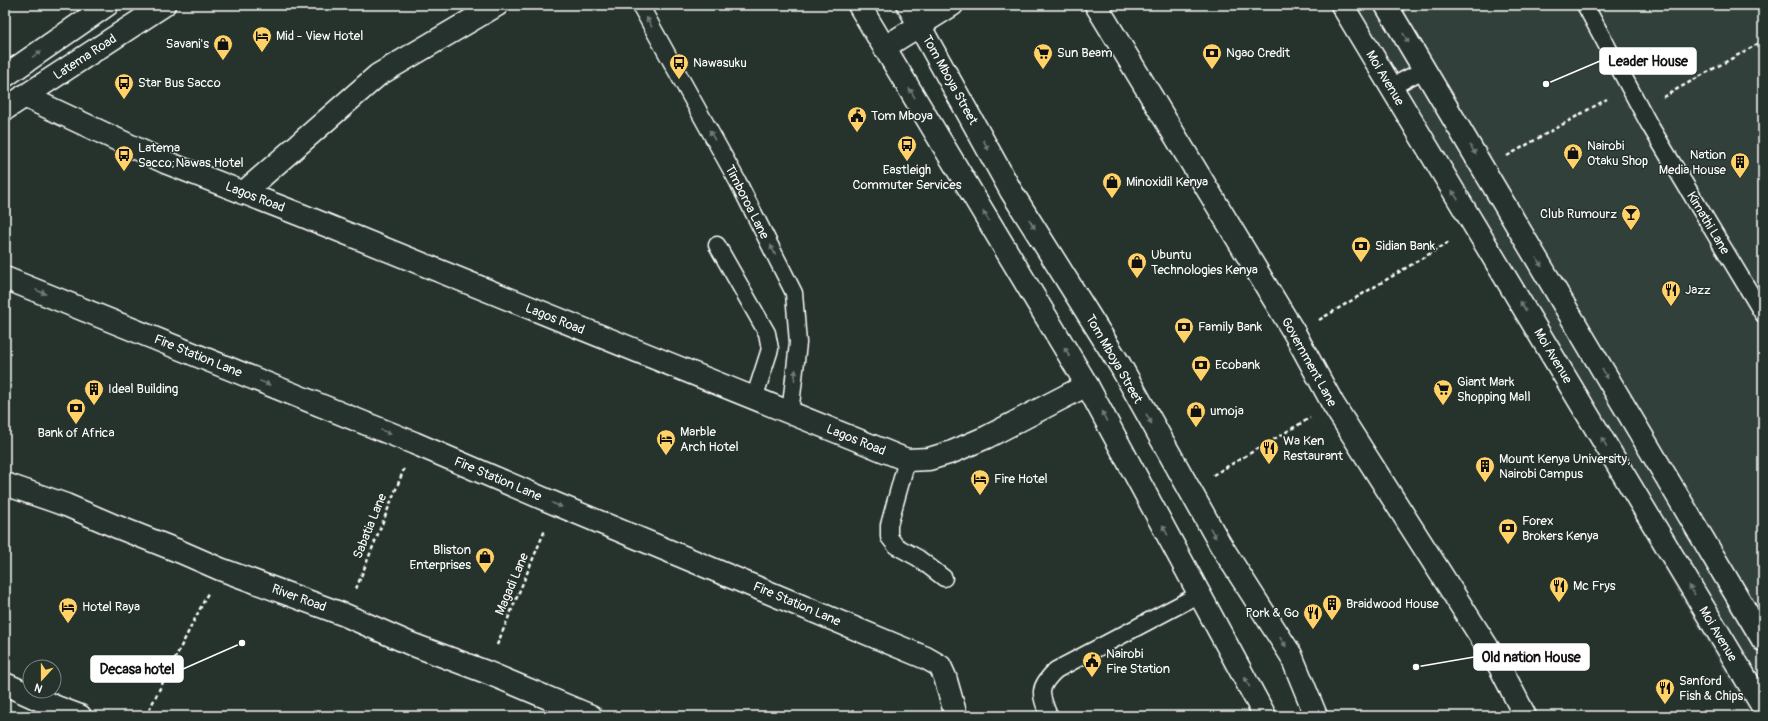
<svg xmlns="http://www.w3.org/2000/svg" width="1768" height="721" font-family="Pangolin,sans-serif">
	<style>
		.built { fill: #333f3a }
		.lines { fill: none; stroke-linecap: round; stroke-linejoin: round }
		.service-casing { stroke: #fff; stroke-width: 19 }
		.minor-casing { stroke: #fff; stroke-width: 25 }
		.tertiary-casing { stroke: #fff; stroke-width: 25 }
		.secondary-casing { stroke: #fff; stroke-width: 25 }
		.path { stroke: #fff; stroke-width: 2.5; stroke-dasharray: 4 3; stroke-linecap: butt }
		.service { stroke: #26332d; stroke-width: 16 }
		.minor { stroke: #26332d; stroke-width: 22 }
		.tertiary { stroke: #26332d; stroke-width: 22 }
		.secondary { stroke: #26332d; stroke-width: 22 }
		.oneway { fill: #727a76 }
		.labels { text-anchor: middle; dominant-baseline: central; stroke-width: 3; stroke-linejoin: round; paint-order: stroke }
		.poi-label { font-size: 13px; fill: #fff; stroke: #26332d; text-anchor: start }
		.street-label { font-size: 13px; fill: #fff; stroke: #26332d }
		.leader { fill: none; stroke: #fff; stroke-width: 1.5 }
		.callout-dot { fill: #fff; stroke: #26332d; stroke-width: 1.5 }
		.callout { fill: #fff; stroke: #fff; stroke-width: 1.5 }
		.callout-label { font-size: 14px; text-anchor: middle; font-weight: bold; fill: #111 }
	</style>
	<rect width="100%" height="100%" fill="#26332d"/>
	<filter id="ink" filterUnits="userSpaceOnUse"><feTurbulence type="fractalNoise" baseFrequency=".025" numOctaves="2"/><feDisplacementMap in="SourceGraphic" scale="8" xChannelSelector="R" yChannelSelector="G"/><feConvolveMatrix kernelMatrix="1 2 1 2 8 2 1 2 1" color-interpolation-filters="sRGB"/></filter>
	<g filter="url(#ink)">
		<path class="built" d="M1334 5H1763V716H1752L1729 680Z"/>
		<g class="lines">
			<g class="service-casing">
				<g id="service">
					<path d="M640 5 738 182 794 293 798 343 790 414"/>
					<path d="M1585 5 1649 124 1763 314"/>
					<path d="M1391 87 1425 69"/>
					<path d="M717 245 767 333 770 349 754 399"/>
					<path d="M907 460 889 525V537L896 546 918 558 944 578"/>
					<path d="M1049 716C1040 694 1037 688 1056 670L1200 594"/>
				</g>
			</g>
			<g class="minor-casing">
				<g id="minor">
					<path d="M1096 5 1295 334 1333 404 1500 667 1525 716"/>
					<path d="M24 96 165 162 301 215 907 460 929 459 952 452 987 437 1087 385"/>
					<path d="M243 193 378 75 497 5"/>
					<path d="M5 278 414 443 556 504 926 658 940 666 945 677 956 716"/>
					<path d="M5 684 56 707 80 716"/>
				</g>
			</g>
			<g class="tertiary-casing">
				<g id="tertiary">
					<path d="M885 47 952 5"/>
					<path d="M5 76 107 5"/>
					<path d="M5 109 164 5"/>
				</g>
			</g>
			<g class="secondary-casing">
				<g id="secondary">
					<path d="M859 5 1087 385 1265 716"/>
					<path d="M908 5 1011 191 1120 365 1220 544 1291 655 1316 716"/>
					<path d="M1342 5 1763 707"/>
					<path d="M1386 5 1763 640"/>
					<path d="M5 484 66 505 115 526 181 552 220 569 345 615 411 644 486 672 591 716"/>
				</g>
			</g>
			<g class="path">
				<path d="M1663 97 1763 41"/>
				<path d="M1507 156 1607 99"/>
				<path d="M1319 320 1451 241"/>
				<path d="M1213 475 1310 418"/>
				<path d="M356 589 404 469"/>
				<path d="M497 645 545 530"/>
				<path d="M146 716 208 593"/>
			</g>
			<use href="#service" class="service"/>
			<use href="#minor" class="minor"/>
			<use href="#tertiary" class="tertiary"/>
			<use href="#secondary" class="secondary"/>
		</g>
		<defs><path id="oneway-solid" d="M-6-.8H1V-3.2L6.5 0L1 3.2V.8H-6Z"/></defs>
		<g class="oneway">
			<use href="#oneway-solid" transform="translate(649 22) rotate(-119)"/>
			<use href="#oneway-solid" transform="translate(1406 38) rotate(59)"/>
			<use href="#oneway-solid" transform="translate(37 54) rotate(-35)"/>
			<use href="#oneway-solid" transform="translate(912 93) rotate(-121)"/>
			<use href="#oneway-solid" transform="translate(712 135) rotate(-119)"/>
			<use href="#oneway-solid" transform="translate(986 145) rotate(61)"/>
			<use href="#oneway-solid" transform="translate(1473 150) rotate(59)"/>
			<use href="#oneway-solid" transform="translate(1455 195) rotate(-123)"/>
			<use href="#oneway-solid" transform="translate(986 216) rotate(-121)"/>
			<use href="#oneway-solid" transform="translate(1032 224) rotate(58)"/>
			<use href="#oneway-solid" transform="translate(773 250) rotate(-117)"/>
			<use href="#oneway-solid" transform="translate(1539 262) rotate(59)"/>
			<use href="#oneway-solid" transform="translate(41 292) rotate(23)"/>
			<use href="#oneway-solid" transform="translate(1523 306) rotate(-121)"/>
			<use href="#oneway-solid" transform="translate(1067 352) rotate(-121)"/>
			<use href="#oneway-solid" transform="translate(1605 374) rotate(59)"/>
			<use href="#oneway-solid" transform="translate(795 375) rotate(-83)"/>
			<use href="#oneway-solid" transform="translate(265 383) rotate(22)"/>
			<use href="#oneway-solid" transform="translate(1104 416) rotate(-118)"/>
			<use href="#oneway-solid" transform="translate(1149 419) rotate(61)"/>
			<use href="#oneway-solid" transform="translate(386 432) rotate(22)"/>
			<use href="#oneway-solid" transform="translate(1604 442) rotate(-121)"/>
			<use href="#oneway-solid" transform="translate(557 505) rotate(23)"/>
			<use href="#oneway-solid" transform="translate(1165 530) rotate(-118)"/>
			<use href="#oneway-solid" transform="translate(1213 533) rotate(60)"/>
			<use href="#oneway-solid" transform="translate(1692 590) rotate(-121)"/>
			<use href="#oneway-solid" transform="translate(1283 642) rotate(57)"/>
			<use href="#oneway-solid" transform="translate(1247 682) rotate(-117)"/>
		</g>
	</g>
	<defs>
		<g id="hotel-pin" transform="scale(1)"><path d="M0 17L-7.5 6A9.5 9.5 0 1 1 7.5 6Z" fill="#ffd166" stroke="#26332d"/><path d="M-6-4.5h1.5V1H6V5H4.5V3h-9V5H-6ZM-4 0a1.8 1.8 0 1 1 3.6 0ZM.5 0V-2.5h3Q6-2.5 6 0Z" fill="#111"/></g>
		<g id="shop-pin" transform="scale(1)"><path d="M0 17L-7.5 6A9.5 9.5 0 1 1 7.5 6Z" fill="#ffd166" stroke="#26332d"/><path d="M-5-2.5h2.3a2.7 3.5 0 0 1 5.4 0H5L5.5 6h-11ZM-1.5-2.5h3a1.5 2.3 0 0 0-3 0Z" fill="#111"/></g>
		<g id="supermarket-pin" transform="scale(1)"><path d="M0 17L-7.5 6A9.5 9.5 0 1 1 7.5 6Z" fill="#ffd166" stroke="#26332d"/><path d="M-6-5.5h2.5l.6 2H6L4.5 2H-2.5L-4.4-4H-6ZM-1.5 3.2a1.3 1.3 0 1 0 .1 0ZM3 3.2a1.3 1.3 0 1 0 .1 0Z" fill="#111"/></g>
		<g id="bank-pin" transform="scale(1)"><path d="M0 17L-7.5 6A9.5 9.5 0 1 1 7.5 6Z" fill="#ffd166" stroke="#26332d"/><path d="M-6-4H6V4H-6ZM0-2.3a2.3 2.3 0 1 0 0 4.6a2.3 2.3 0 1 0 0-4.6Z" fill="#111"/></g>
		<g id="bus-pin" transform="scale(1)"><path d="M0 17L-7.5 6A9.5 9.5 0 1 1 7.5 6Z" fill="#ffd166" stroke="#26332d"/><path d="M-5-6H5V4H4V6H2V4H-2V6H-4V4H-5ZM-3.5-4V0h7V-4ZM-3.5 1.2v1.5H-2V1.2ZM2 1.2v1.5H3.5V1.2Z" fill="#111"/></g>
		<g id="civic-pin" transform="scale(1)"><path d="M0 17L-7.5 6A9.5 9.5 0 1 1 7.5 6Z" fill="#ffd166" stroke="#26332d"/><path d="M-.6-6.5H3V-4.5H.6V-3L4-1V1h2V6H-6V1h2V-1L-.6-3ZM-1.2 2.5V6h2.4V2.5Z" fill="#111"/></g>
		<g id="building-pin" transform="scale(1)"><path d="M0 17L-7.5 6A9.5 9.5 0 1 1 7.5 6Z" fill="#ffd166" stroke="#26332d"/><path d="M-4-6H4V6H1V3H-1V6H-4ZM-2.5-4.3h1.7v1.8h-1.7ZM.8-4.3h1.7v1.8H.8ZM-2.5-1h1.7V.8h-1.7ZM.8-1h1.7V.8H.8Z" fill="#111"/></g>
		<g id="bar-pin" transform="scale(1)"><path d="M0 17L-7.5 6A9.5 9.5 0 1 1 7.5 6Z" fill="#ffd166" stroke="#26332d"/><path d="M-6-5H6L.8 .8V4.5H3.5V6h-7V4.5H-.8V.8Z" fill="#111"/></g>
		<g id="restaurant-pin" transform="scale(1)"><path d="M0 17L-7.5 6A9.5 9.5 0 1 1 7.5 6Z" fill="#ffd166" stroke="#26332d"/><path d="M-5-6h1v4h1v-4h1v4h1v-4h1v5L-1.5 .5V6h-2V.5L-5-1ZM5-6V6H3V1.5H1.5Q1.5-4 5-6Z" fill="#111"/></g>
	</defs>
	<g fill-rule="evenodd">
		<use href="#hotel-pin" x="262" y="36"/>
		<use href="#shop-pin" x="223" y="44"/>
		<use href="#supermarket-pin" x="1043" y="53"/>
		<use href="#bank-pin" x="1212" y="53"/>
		<use href="#bus-pin" x="679" y="63"/>
		<use href="#bus-pin" x="124" y="83"/>
		<use href="#civic-pin" x="857" y="116"/>
		<use href="#bus-pin" x="907" y="145"/>
		<use href="#shop-pin" x="1573" y="153"/>
		<use href="#bus-pin" x="124" y="155"/>
		<use href="#building-pin" x="1740" y="162"/>
		<use href="#shop-pin" x="1112" y="182"/>
		<use href="#bar-pin" x="1631" y="214"/>
		<use href="#bank-pin" x="1361" y="246"/>
		<use href="#shop-pin" x="1137" y="262"/>
		<use href="#restaurant-pin" x="1671" y="290"/>
		<use href="#bank-pin" x="1184" y="327"/>
		<use href="#bank-pin" x="1201" y="365"/>
		<use href="#building-pin" x="94" y="389"/>
		<use href="#supermarket-pin" x="1443" y="389"/>
		<use href="#bank-pin" x="76" y="408"/>
		<use href="#shop-pin" x="1196" y="411"/>
		<use href="#hotel-pin" x="666" y="439"/>
		<use href="#restaurant-pin" x="1269" y="448"/>
		<use href="#building-pin" x="1485" y="466"/>
		<use href="#hotel-pin" x="980" y="479"/>
		<use href="#bank-pin" x="1508" y="528"/>
		<use href="#shop-pin" x="485" y="557"/>
		<use href="#restaurant-pin" x="1559" y="586"/>
		<use href="#building-pin" x="1332" y="604"/>
		<use href="#hotel-pin" x="68" y="607"/>
		<use href="#restaurant-pin" x="1313" y="613"/>
		<use href="#civic-pin" x="1092" y="661"/>
		<use href="#restaurant-pin" x="1665" y="688"/>
	</g>
	<g class="labels">
		<g class="poi-label">
			<text x="276" y="36">Mid - View Hotel</text>
			<text x="209" y="44" text-anchor="end">Savani's</text>
			<text x="1057" y="53">Sun Beam</text>
			<text x="1226" y="53">Ngao Credit</text>
			<text x="693" y="63">Nawasuku</text>
			<text x="138" y="83">Star Bus Sacco</text>
			<text x="871" y="116">Tom Mboya</text>
			<text x="1587" y="146">Nairobi<tspan x="1587" dy="15">Otaku Shop</tspan></text>
			<text x="138" y="148">Latema<tspan x="138" dy="15">Sacco;Nawas Hotel</tspan></text>
			<text x="1726" y="155" text-anchor="end">Nation<tspan x="1726" dy="15">Media House</tspan></text>
			<text x="907" y="170" text-anchor="middle">Eastleigh<tspan x="907" dy="15">Commuter Services</tspan></text>
			<text x="1126" y="182">Minoxidil Kenya</text>
			<text x="1617" y="214" text-anchor="end">Club Rumourz</text>
			<text x="1375" y="246">Sidian Bank</text>
			<text x="1151" y="255">Ubuntu<tspan x="1151" dy="15">Technologies Kenya</tspan></text>
			<text x="1685" y="290">Jazz</text>
			<text x="1198" y="327">Family Bank</text>
			<text x="1215" y="365">Ecobank</text>
			<text x="1457" y="382">Giant Mark<tspan x="1457" dy="15">Shopping Mall</tspan></text>
			<text x="108" y="389">Ideal Building</text>
			<text x="1210" y="411">umoja</text>
			<text x="680" y="432">Marble<tspan x="680" dy="15">Arch Hotel</tspan></text>
			<text x="76" y="433" text-anchor="middle">Bank of Africa</text>
			<text x="1283" y="441">Wa Ken<tspan x="1283" dy="15">Restaurant</tspan></text>
			<text x="1499" y="459">Mount Kenya University,<tspan x="1499" dy="15">Nairobi Campus</tspan></text>
			<text x="994" y="479">Fire Hotel</text>
			<text x="1522" y="521">Forex<tspan x="1522" dy="15">Brokers Kenya</tspan></text>
			<text x="471" y="550" text-anchor="end">Bliston<tspan x="471" dy="15">Enterprises</tspan></text>
			<text x="1573" y="586">Mc Frys</text>
			<text x="1346" y="604">Braidwood House</text>
			<text x="82" y="607">Hotel Raya</text>
			<text x="1299" y="613" text-anchor="end">Pork &amp; Go</text>
			<text x="1106" y="654">Nairobi<tspan x="1106" dy="15">Fire Station</tspan></text>
			<text x="1679" y="681">Sanford<tspan x="1679" dy="15">Fish &amp; Chips</tspan></text>
		</g>
		<g class="street-label">
			<text transform="translate(85 57) rotate(-33)">Latema Road</text>
			<text transform="translate(1385 78) rotate(59)">Moi Avenue</text>
			<text transform="translate(950 80) rotate(61)">Tom Mboya Street</text>
			<text transform="translate(255 197) rotate(21)">Lagos Road</text>
			<text transform="translate(747 202) rotate(63)">Timboroa Lane</text>
			<text transform="translate(1708 223) rotate(59)">Kimathi Lane</text>
			<text transform="translate(555 319) rotate(22)">Lagos Road</text>
			<text transform="translate(198 356) rotate(22)">Fire Station Lane</text>
			<text transform="translate(1553 356) rotate(59)">Moi Avenue</text>
			<text transform="translate(1114 359) rotate(60)">Tom Mboya Street</text>
			<text transform="translate(1309 362) rotate(61)">Government Lane</text>
			<text transform="translate(856 440) rotate(22)">Lagos Road</text>
			<text transform="translate(498 479) rotate(23)">Fire Station Lane</text>
			<text transform="translate(370 526) rotate(-68)">Sabatia Lane</text>
			<text transform="translate(512 584) rotate(-67)">Magadi Lane</text>
			<text transform="translate(299 598) rotate(20)">River Road</text>
			<text transform="translate(797 604) rotate(23)">Fire Station Lane</text>
			<text transform="translate(1718 634) rotate(59)">Moi Avenue</text>
		</g>
	</g>
	<path class="leader" d="M1546 84L1600 61M1416 667L1474 657M242 643L183 669"/>
	<g class="callout-dot">
		<circle cx="1546" cy="84" r="4"/>
		<circle cx="1416" cy="667" r="4"/>
		<circle cx="242" cy="643" r="4"/>
	</g>
	<g class="callout">
		<rect x="1600" y="48" width="96" height="26" rx="4"/>
		<rect x="1474" y="644" width="115" height="26" rx="4"/>
		<rect x="91" y="656" width="92" height="26" rx="4"/>
	</g>
	<g class="callout-label">
		<text x="1648" y="66">Leader House</text>
		<text x="1531" y="662">Old nation House</text>
		<text x="137" y="674">Decasa hotel</text>
	</g>
	<rect width="1768" height="721" fill="none" stroke="#26332d" stroke-width="20"/>
	<rect x="10" y="10" width="1748" height="701" fill="none" stroke="#fff" stroke-width="1.5" filter="url(#ink)"/>
	<g transform="translate(42 679) rotate(201)"><circle r="19" fill="#26332d" stroke="#7d8581"/>
	<path d="M0-3L7 15L0 10L-7 15Z" fill="#ffd166"/>
	<text y="-6" font-size="11" font-weight="bold" text-anchor="middle" fill="#ffffff">N</text>
	</g>
</svg>
